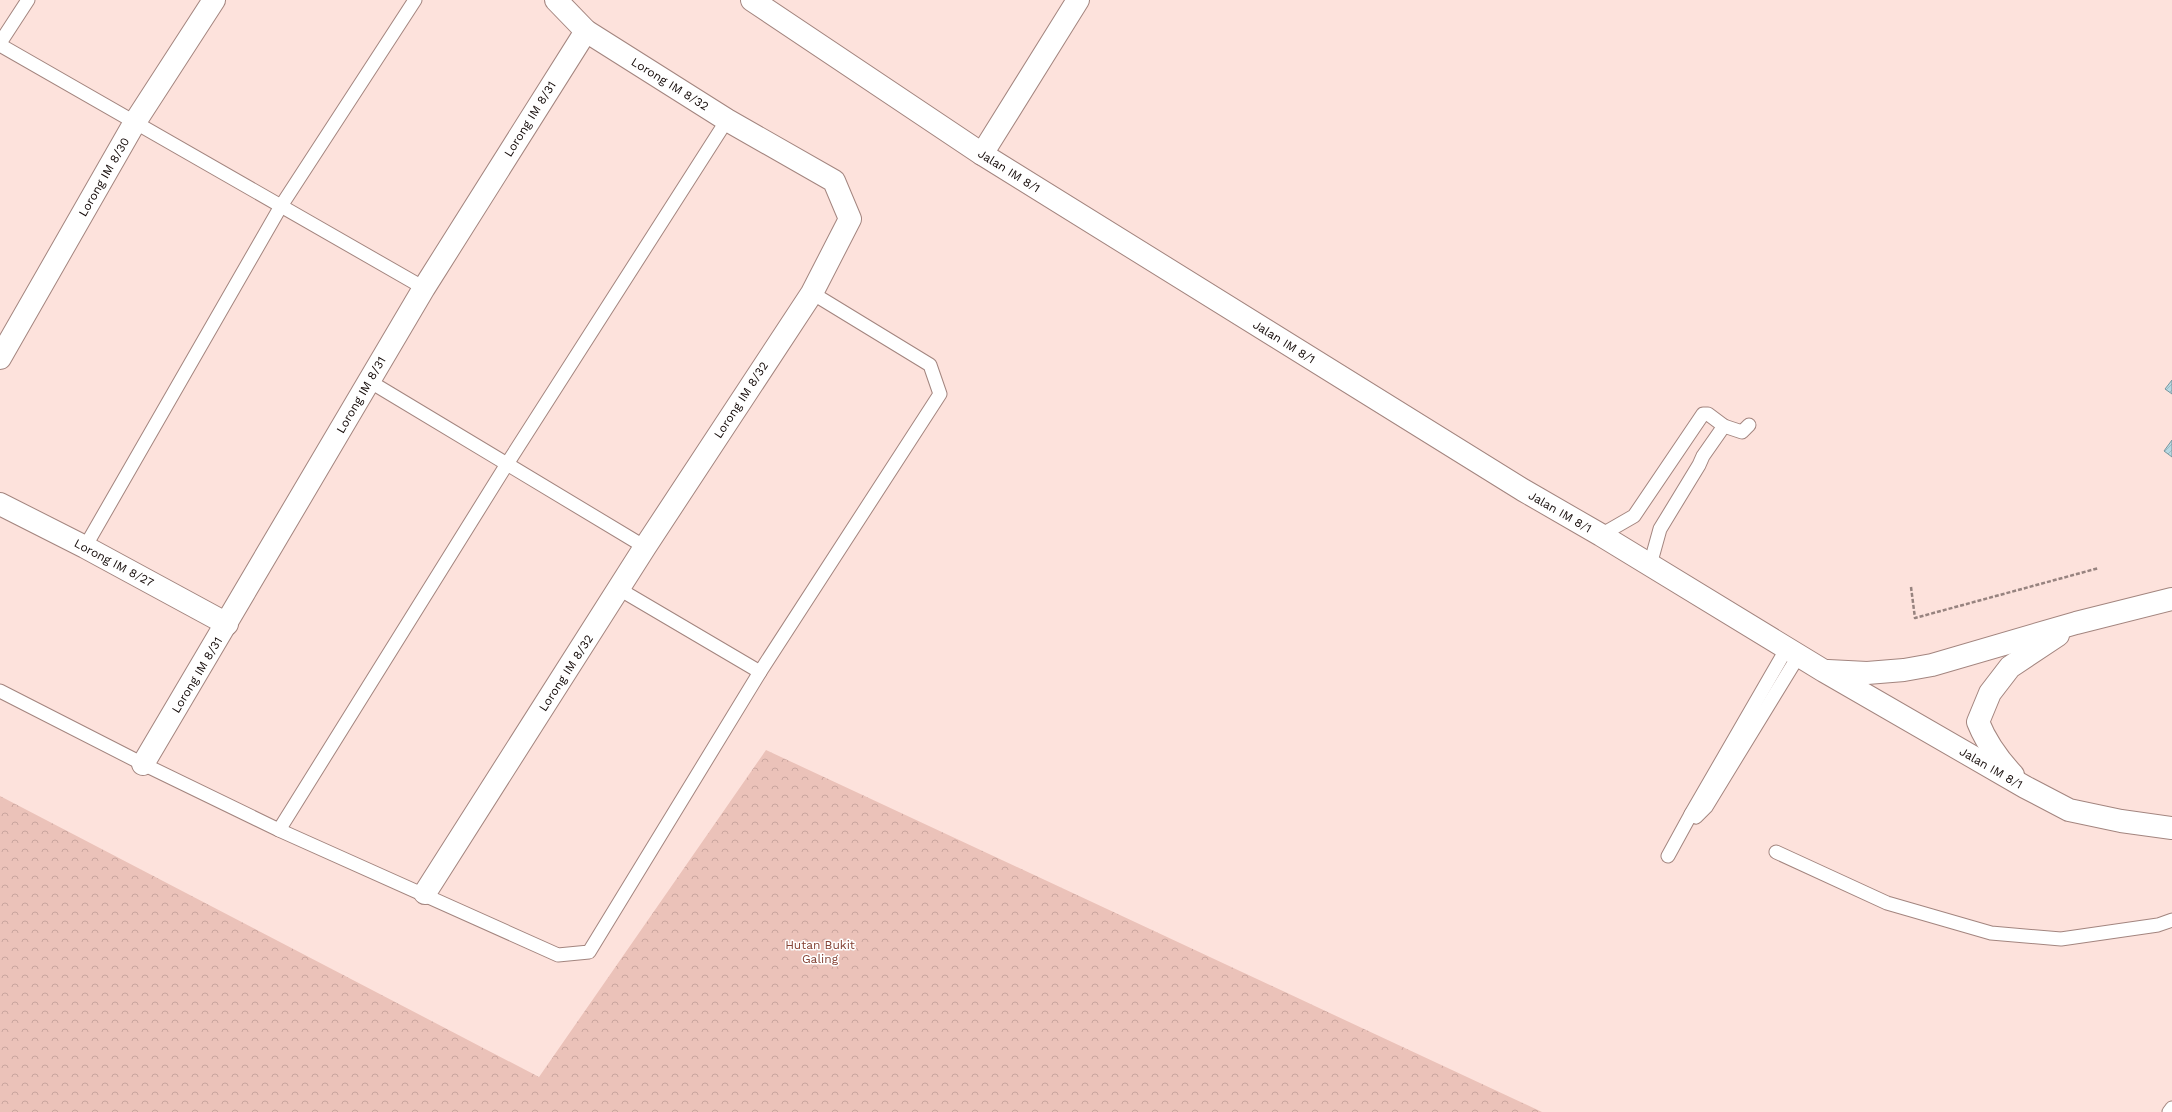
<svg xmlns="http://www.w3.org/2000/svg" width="2172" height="1112" font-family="'Work Sans',sans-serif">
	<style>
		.forest { fill: url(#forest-crowns) }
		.building { fill: url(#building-hatch); stroke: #76979f }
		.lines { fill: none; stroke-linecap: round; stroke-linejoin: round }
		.lane-casing { stroke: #a3857f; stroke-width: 15 }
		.street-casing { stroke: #a3857f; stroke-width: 24 }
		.secondary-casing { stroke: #a3857f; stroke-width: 24 }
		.path { stroke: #97837f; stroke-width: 2.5; stroke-dasharray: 4 2; stroke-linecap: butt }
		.lane { stroke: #fff; stroke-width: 13 }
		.street { stroke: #fff; stroke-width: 22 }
		.secondary { stroke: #fff; stroke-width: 22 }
		.labels { text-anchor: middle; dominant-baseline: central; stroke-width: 3; stroke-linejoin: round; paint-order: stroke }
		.street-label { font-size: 12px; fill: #130907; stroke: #fff }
		.park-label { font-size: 12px; fill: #834032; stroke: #fff }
	</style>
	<defs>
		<pattern id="forest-crowns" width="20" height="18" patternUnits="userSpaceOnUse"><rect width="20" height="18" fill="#ebc2b9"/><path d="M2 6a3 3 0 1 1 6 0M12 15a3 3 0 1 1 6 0" fill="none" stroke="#c9a59e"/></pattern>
		<pattern id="building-hatch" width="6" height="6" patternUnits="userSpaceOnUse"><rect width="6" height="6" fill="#b7d9e3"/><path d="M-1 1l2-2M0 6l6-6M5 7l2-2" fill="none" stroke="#9cb9c1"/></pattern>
	</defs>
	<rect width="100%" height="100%" fill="#fde2dc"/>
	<path class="forest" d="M766 750 1542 1112H0V796L539 1077Z"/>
	<g class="building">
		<path d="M2172 380V394L2165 389Z"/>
		<path d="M2172 440V457L2164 451Z"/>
	</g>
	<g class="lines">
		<g class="lane-casing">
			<g id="lane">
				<path d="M0 43 28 0"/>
				<path d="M0 45 424 288"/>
				<path d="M369 381 645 547"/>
				<path d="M1601 535 1634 516 1703 414H1708L1724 426 1742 432 1749 425"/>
				<path d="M85 547 281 206 415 0"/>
				<path d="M1650 565 1660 529 1699 465 1703 456 1724 426"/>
				<path d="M619 589 760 672"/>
				<path d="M0 691 143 764 279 830 558 955 589 952 760 672 940 394 930 365 812 293"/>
				<path d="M1691 814 1787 648"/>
				<path d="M279 830 507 464 727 120"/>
				<path d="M1776 852 1887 903 1991 933 2061 939 2158 925 2172 920"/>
				<path d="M1668 856 1691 814 1696 817 1706 807 1799 655"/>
				<path d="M2169 1112 2172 1108"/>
			</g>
		</g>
		<g class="street-casing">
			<g id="street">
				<path d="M982 154 1078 0"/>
				<path d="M0 358 135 122 214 0"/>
				<path d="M0 504 85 547 227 624"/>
				<path d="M143 764 424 288 586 31"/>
				<path d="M425 893 645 547 812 293 850 219 834 181 727 120 586 31 556 0"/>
			</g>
		</g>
		<g class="secondary-casing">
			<g id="secondary">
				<path d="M752 0 982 154 1523 490 1601 535 1824 671 2025 787 2069 810 2121 821 2172 828"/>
				<path d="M1828 671 1867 673 1904 670 1932 665 2076 623 2172 599"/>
				<path d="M2013 775C1998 759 1986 742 1978 722L1990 693 2010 667 2058 635"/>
			</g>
		</g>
		<path class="path" d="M1911 587 1915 618 2099 568"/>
		<use href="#lane" class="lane"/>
		<use href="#street" class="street"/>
		<use href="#secondary" class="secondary"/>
	</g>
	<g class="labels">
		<g class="street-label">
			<text transform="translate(670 84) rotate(32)">Lorong IM 8/32</text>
			<text transform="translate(530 119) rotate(-58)">Lorong IM 8/31</text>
			<text transform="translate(1009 171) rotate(32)">Jalan IM 8/1</text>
			<text transform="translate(104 177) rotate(-60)">Lorong IM 8/30</text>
			<text transform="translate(1284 342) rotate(32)">Jalan IM 8/1</text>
			<text transform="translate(361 395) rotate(-60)">Lorong IM 8/31</text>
			<text transform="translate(741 400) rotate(-57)">Lorong IM 8/32</text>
			<text transform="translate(1560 512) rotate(30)">Jalan IM 8/1</text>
			<text transform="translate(114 563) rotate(28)">Lorong IM 8/27</text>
			<text transform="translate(566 673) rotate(-57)">Lorong IM 8/32</text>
			<text transform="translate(197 675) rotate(-59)">Lorong IM 8/31</text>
			<text transform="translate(1991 768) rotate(30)">Jalan IM 8/1</text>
		</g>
		<g class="park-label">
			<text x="820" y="945">Hutan Bukit<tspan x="820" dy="14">Galing</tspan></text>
		</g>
	</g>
</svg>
